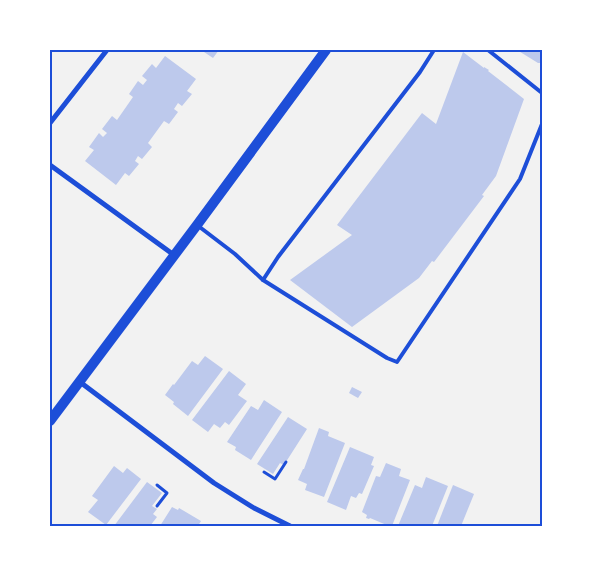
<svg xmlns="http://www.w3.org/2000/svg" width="592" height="576" font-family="Mulish,sans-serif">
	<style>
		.building { fill: #bdc9ec }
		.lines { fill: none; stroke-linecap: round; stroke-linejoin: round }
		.path { stroke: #1d4ed8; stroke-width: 3 }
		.service { stroke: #1d4ed8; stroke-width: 4 }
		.minor { stroke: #1d4ed8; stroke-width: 5 }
		.secondary { stroke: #1d4ed8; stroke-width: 10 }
		.neatline { fill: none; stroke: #1d4ed8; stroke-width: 2 }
	</style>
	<rect width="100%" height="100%" fill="#f2f2f2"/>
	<g class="building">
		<path d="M201 50H219L213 58Z"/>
		<path d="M517 50H542V63H538Z"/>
		<path d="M463 52 484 68V67L489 70 488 71 524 99 496 176 482 195 484 196 434 262 432 261 419 278 352 327 290 280 352 235 337 225 422 113 436 124Z"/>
		<path d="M165 56 196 79 187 91 192 94 182 106 178 103 174 109 178 112 169 124 164 121 148 143 152 147 142 159 138 156 135 161 139 164 129 176 125 173 116 185 85 161 94 150 89 147 99 133 103 137 107 133 102 129 112 116 117 120 133 97 129 94 138 81 143 85 147 80 142 76 152 64 156 68Z"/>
		<path d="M205 356 223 369 188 416 173 404 174 402 165 395 173 384 174 385 192 361 198 365Z"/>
		<path d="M229 371 246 384 238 395 247 401 229 425 225 422 220 428 214 424 208 432 192 420Z"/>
		<path d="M352 387 362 392 358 398 349 393Z"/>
		<path d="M264 400 282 412 251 460 235 450 236 447 227 442 251 406 258 410Z"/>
		<path d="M288 417 307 429 284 465 280 463 273 474 257 464Z"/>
		<path d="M319 428 329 432 328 436 345 443 324 497 305 490 307 484 298 480 303 469H304Z"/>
		<path d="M350 447 374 457 371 465 374 466 362 494 359 493 356 498 351 496 346 510 327 502Z"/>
		<path d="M386 463 401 469 399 476 410 480 392 526H389L370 518 369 519 366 518 367 515 362 512 376 476 380 477Z"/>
		<path d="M114 466 123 473 127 468 141 479 106 525 88 512 98 500 92 496Z"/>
		<path d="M426 477 448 486 432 526H398L415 485 422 488Z"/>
		<path d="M147 482 162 493 152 506 157 509 153 514 157 517 150 526H114Z"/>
		<path d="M453 485 474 494 461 526H437Z"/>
		<path d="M172 507 178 510 179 508 201 521 198 526H160Z"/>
	</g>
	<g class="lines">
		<g class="path">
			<path d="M264 472 275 479 286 462"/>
			<path d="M157 485 167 493 157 506"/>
		</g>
		<g class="service">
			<path d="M488 50 542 93"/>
			<path d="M197 225 235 254 263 280 278 257 420 72 434 50"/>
			<path d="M263 280 387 358 397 362 520 179 542 124"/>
		</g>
		<g class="minor">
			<path d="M50 123 107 50"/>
			<path d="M50 165 174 255"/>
			<path d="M80 382 214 483 254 508 290 526"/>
		</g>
		<path class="secondary" d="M50 421 197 225 326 50"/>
	</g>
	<rect width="592" height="576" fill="none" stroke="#ffffff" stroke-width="102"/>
	<rect x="51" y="51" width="490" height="474" class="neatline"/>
</svg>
